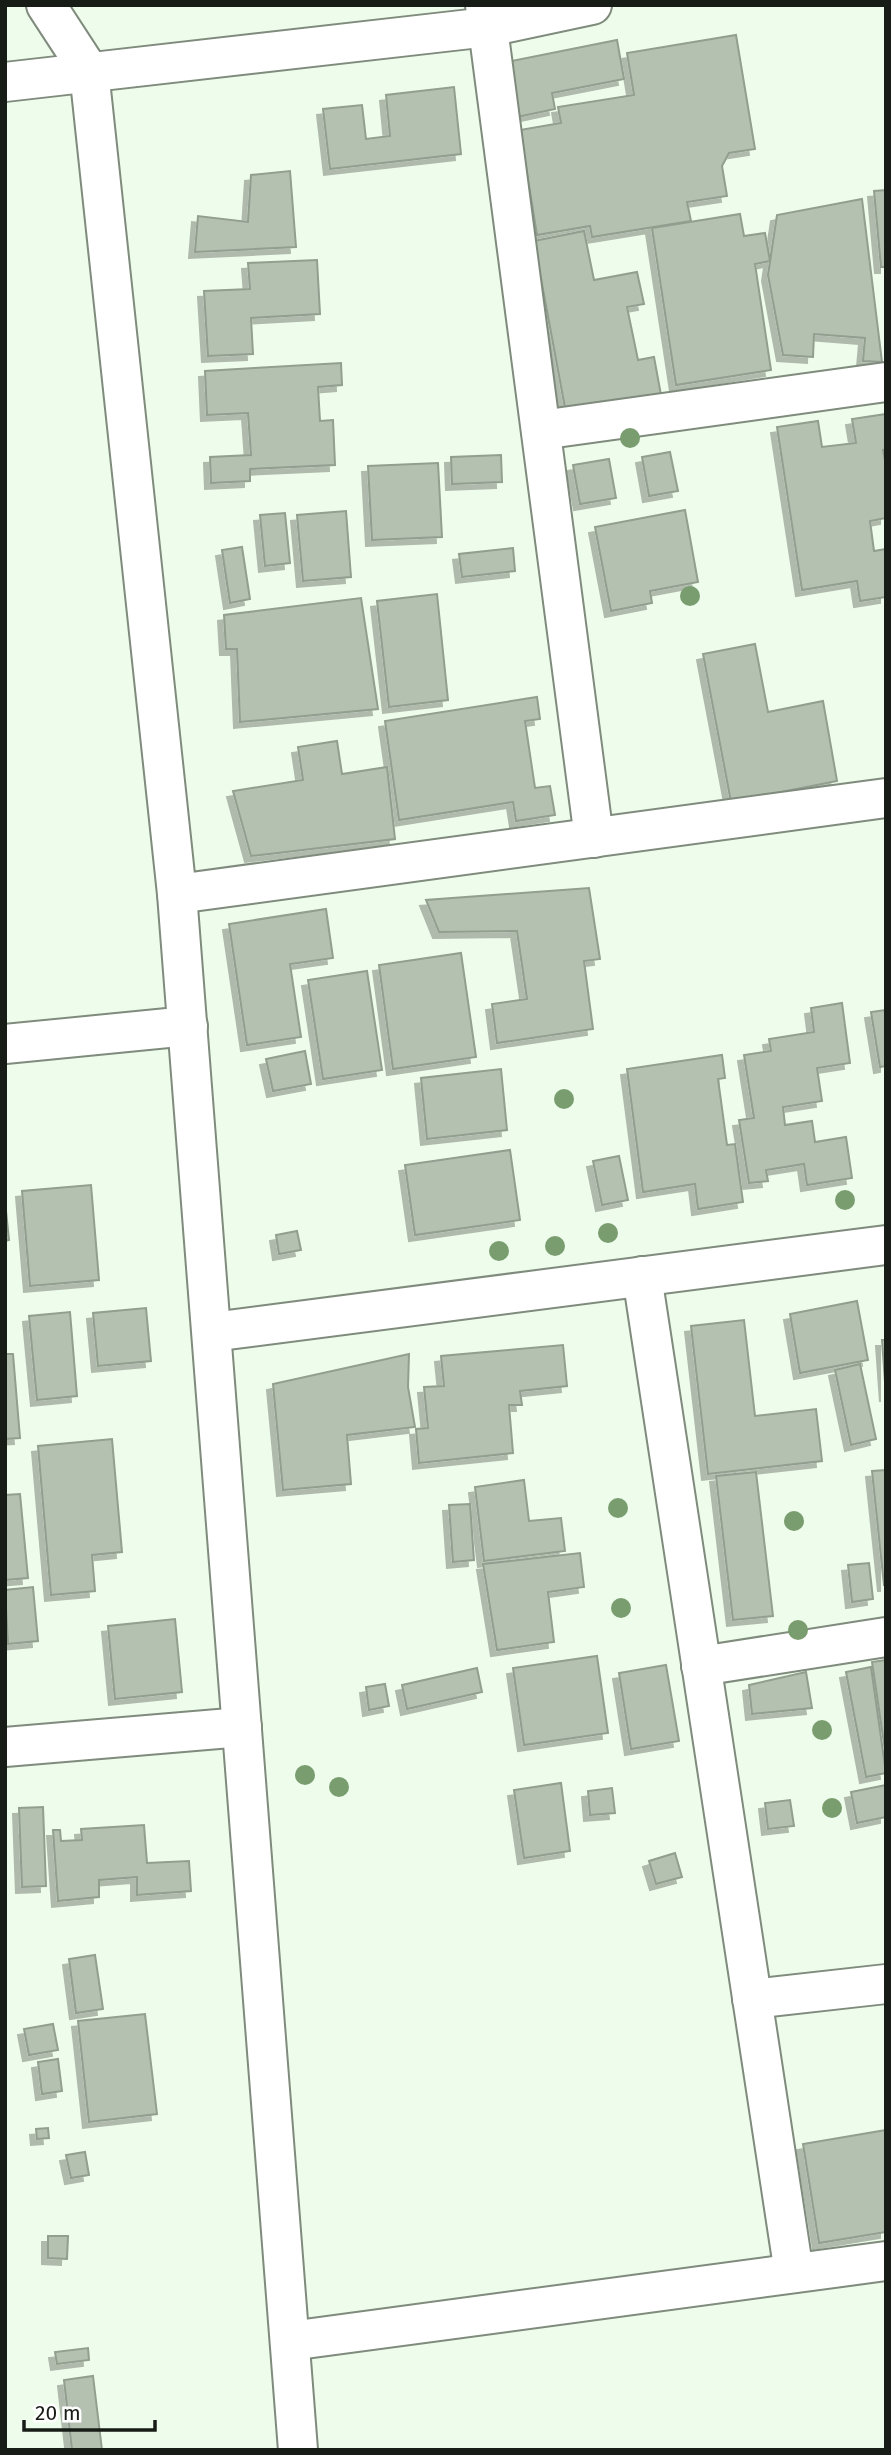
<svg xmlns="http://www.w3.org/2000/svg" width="891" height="2455" font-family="'Fira Sans',sans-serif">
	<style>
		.building { fill: #b4c1b1; stroke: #929e8f; stroke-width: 2; filter: url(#shadow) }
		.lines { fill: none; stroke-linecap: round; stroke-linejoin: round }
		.minor-casing { stroke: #7f8b7c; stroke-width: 42 }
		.minor { stroke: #fff; stroke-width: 38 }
		.tree { fill: #7a9d70 }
	</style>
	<defs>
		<filter id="shadow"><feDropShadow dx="-6" dy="6" stdDeviation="0" flood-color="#0004"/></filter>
	</defs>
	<rect width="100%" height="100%" fill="#eefceb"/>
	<g class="building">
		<path d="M736 35 755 149 729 153 722 166 727 196 687 202 691 221 592 237 590 226 537 235 520 130 561 123 558 107 634 95 627 53Z"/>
		<path d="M617 40 624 79 552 93 555 109 517 117 507 62Z"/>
		<path d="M454 87 461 154 330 169 323 109 362 105 366 139 390 136 386 95Z"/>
		<path d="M290 171 296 247 195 252 198 216 248 222 251 175Z"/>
		<path d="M886 190V267H881L874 191Z"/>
		<path d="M862 199 882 362 863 361 865 338 814 334 813 357 783 355 768 275 777 215Z"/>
		<path d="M740 214 744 236 765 233 770 261 755 264 771 370 676 385 652 228Z"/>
		<path d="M584 231 594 280 637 272 644 304 627 307 638 360 654 357 661 395 566 413 534 241Z"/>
		<path d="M317 260 320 314 251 318 253 354 208 356 204 291 250 289 248 263Z"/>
		<path d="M341 363 342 385 318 387 320 421 333 420 335 465 250 469V481L211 483 210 457 251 455 248 413 207 415 205 371Z"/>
		<path d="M886 414V449L883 450 886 466V518L870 521 874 551 886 549V597L860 601 857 581 802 590 777 427 818 421 822 447 856 443 852 419Z"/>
		<path d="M670 452 678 491 649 496 642 457Z"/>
		<path d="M501 455 502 482 452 484 451 457Z"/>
		<path d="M609 459 616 498 580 504 573 465Z"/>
		<path d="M438 463 442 537 372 540 368 466Z"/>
		<path d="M685 510 698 582 650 591 652 603 611 611 595 527Z"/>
		<path d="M346 511 351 577 303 581 297 515Z"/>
		<path d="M285 513 290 563 265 566 260 515Z"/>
		<path d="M242 547 250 599 230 603 222 550Z"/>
		<path d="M513 548 515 571 462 577 459 554Z"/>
		<path d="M437 594 448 700 389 707 377 601Z"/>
		<path d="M361 598 378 709 240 722 237 649H226L224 615Z"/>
		<path d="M755 644 768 712 823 701 837 781 731 802 703 654Z"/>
		<path d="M537 697 540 719 525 721 535 788 550 786 555 815 516 821 513 802 399 820 385 721Z"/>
		<path d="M337 741 342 774 387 767 395 839 251 856 233 791 303 780 298 747Z"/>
		<path d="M589 888 600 959 584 961 593 1029 497 1043 492 1004 527 999 517 931 439 932 426 900Z"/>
		<path d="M326 909 333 958 290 964 301 1037 247 1045 229 924Z"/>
		<path d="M461 953 476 1057 393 1069 379 965Z"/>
		<path d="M367 971 382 1070 323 1079 308 980Z"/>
		<path d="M842 1003 850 1063 817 1068 822 1101 783 1107 785 1125 812 1121 815 1142 846 1137 852 1178 807 1185 804 1164 766 1170 768 1181 749 1183 739 1120 754 1118 744 1055 771 1051 769 1039 814 1032 811 1008Z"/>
		<path d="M886 1010V1066L880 1067 871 1012Z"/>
		<path d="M305 1051 311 1084 273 1091 266 1059Z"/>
		<path d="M722 1055 725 1078 718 1079 727 1145 735 1144 743 1202 698 1209 695 1184 643 1192 627 1069Z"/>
		<path d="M501 1069 507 1130 427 1139 421 1078Z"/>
		<path d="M510 1150 520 1220 415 1235 405 1165Z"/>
		<path d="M619 1156 628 1200 602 1205 593 1161Z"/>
		<path d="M91 1185 99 1280 30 1286 22 1191Z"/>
		<path d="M5 1201 9 1240 5 1241Z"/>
		<path d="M297 1231 301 1250 279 1254 276 1235Z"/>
		<path d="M857 1301 868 1360 800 1373 790 1314Z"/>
		<path d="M146 1308 151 1361 98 1366 93 1313Z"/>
		<path d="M70 1312 77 1396 37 1400 29 1316Z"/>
		<path d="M744 1320 755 1416 816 1409 822 1461 708 1474 691 1326Z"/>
		<path d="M882 1340H886V1396Z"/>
		<path d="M563 1345 567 1386 520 1391 522 1405H509L513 1453 419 1463 416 1429 428 1428 424 1387 444 1386 441 1356Z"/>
		<path d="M5 1354H13L20 1438 5 1439Z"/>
		<path d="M409 1354 408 1387 415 1427 347 1435 351 1484 283 1490 273 1384Z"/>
		<path d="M860 1364 876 1439 851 1445 835 1370Z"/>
		<path d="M112 1439 122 1552 92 1555 95 1591 51 1595 38 1446Z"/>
		<path d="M886 1470V1585H884L872 1471Z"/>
		<path d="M756 1472 773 1616 733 1620 716 1476Z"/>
		<path d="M524 1480 529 1521 561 1518 565 1551 484 1561 475 1487Z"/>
		<path d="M20 1494 28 1578 5 1580V1495Z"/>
		<path d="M470 1504 474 1560 453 1562 449 1505Z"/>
		<path d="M580 1553 584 1587 548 1592 554 1642 497 1650 483 1564Z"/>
		<path d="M869 1563 873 1599 852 1602 848 1565Z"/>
		<path d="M33 1587 38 1641 8 1644 5 1590Z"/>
		<path d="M175 1619 182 1692 115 1699 108 1626Z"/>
		<path d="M597 1656 608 1733 524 1745 513 1668Z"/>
		<path d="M886 1660V1757L872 1662Z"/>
		<path d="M666 1665 679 1741 631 1749 619 1673Z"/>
		<path d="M871 1667 886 1773 866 1777 846 1672Z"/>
		<path d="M477 1668 482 1692 407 1709 402 1685Z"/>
		<path d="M806 1672 812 1708 752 1714 749 1685Z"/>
		<path d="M385 1684 389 1706 369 1710 366 1687Z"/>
		<path d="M561 1783 570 1851 524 1858 514 1790Z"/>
		<path d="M886 1785V1817L857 1823 851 1792Z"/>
		<path d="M612 1788 615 1813 590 1815 588 1791Z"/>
		<path d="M790 1800 794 1826 768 1829 765 1803Z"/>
		<path d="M43 1807 46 1886 22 1887 19 1808Z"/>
		<path d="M144 1825 147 1863 189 1861 191 1891 137 1895V1877L99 1880V1897L58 1901 53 1830H60L61 1841 82 1840 81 1829Z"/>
		<path d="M675 1853 682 1877 656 1884 649 1861Z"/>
		<path d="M95 1955 103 2009 76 2013 69 1959Z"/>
		<path d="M145 2014 157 2114 89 2122 78 2021Z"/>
		<path d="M53 2024 58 2050 29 2055 24 2029Z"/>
		<path d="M58 2059 62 2091 42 2094 38 2062Z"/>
		<path d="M48 2128 49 2138 37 2139 36 2129Z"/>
		<path d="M886 2130V2232L819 2243 803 2144Z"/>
		<path d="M85 2152 89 2175 71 2178 66 2155Z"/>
		<path d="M48 2236H68L67 2259 48 2258Z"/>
		<path d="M88 2348 89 2360 57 2364 55 2352Z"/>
		<path d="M93 2376 102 2450H72L64 2380Z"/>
	</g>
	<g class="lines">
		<g class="minor-casing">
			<g id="minor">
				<path d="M46 5 89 71 177 894 298 2450"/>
				<path d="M485 5 594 838"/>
				<path d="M5 82 488 27 592 5"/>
				<path d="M541 430 886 382"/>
				<path d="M177 894 886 798"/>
				<path d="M5 1044 188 1026"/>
				<path d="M642 1276 794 2273"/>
				<path d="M212 1332 886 1245"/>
				<path d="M701 1666 886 1637"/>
				<path d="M5 1747 242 1727"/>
				<path d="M752 1999 886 1984"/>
				<path d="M290 2341 886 2261"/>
			</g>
		</g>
		<use href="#minor" class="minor"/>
	</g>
	<g class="tree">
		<circle cx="630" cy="438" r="10"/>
		<circle cx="690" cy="596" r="10"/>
		<circle cx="564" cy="1099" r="10"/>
		<circle cx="845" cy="1200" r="10"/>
		<circle cx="608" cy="1233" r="10"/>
		<circle cx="555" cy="1246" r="10"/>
		<circle cx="499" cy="1251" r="10"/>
		<circle cx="618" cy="1508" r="10"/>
		<circle cx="794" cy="1521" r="10"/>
		<circle cx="621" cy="1608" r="10"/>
		<circle cx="798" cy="1630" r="10"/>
		<circle cx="822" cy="1730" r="10"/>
		<circle cx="305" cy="1775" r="10"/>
		<circle cx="339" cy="1787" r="10"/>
		<circle cx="832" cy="1808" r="10"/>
	</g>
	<rect width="891" height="2455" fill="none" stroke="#171c16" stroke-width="14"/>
	<path d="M24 2420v10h131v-10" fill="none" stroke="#171c16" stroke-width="3.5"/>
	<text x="35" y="2420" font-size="21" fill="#171c16" stroke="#ffffff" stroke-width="5" paint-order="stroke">20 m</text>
</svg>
